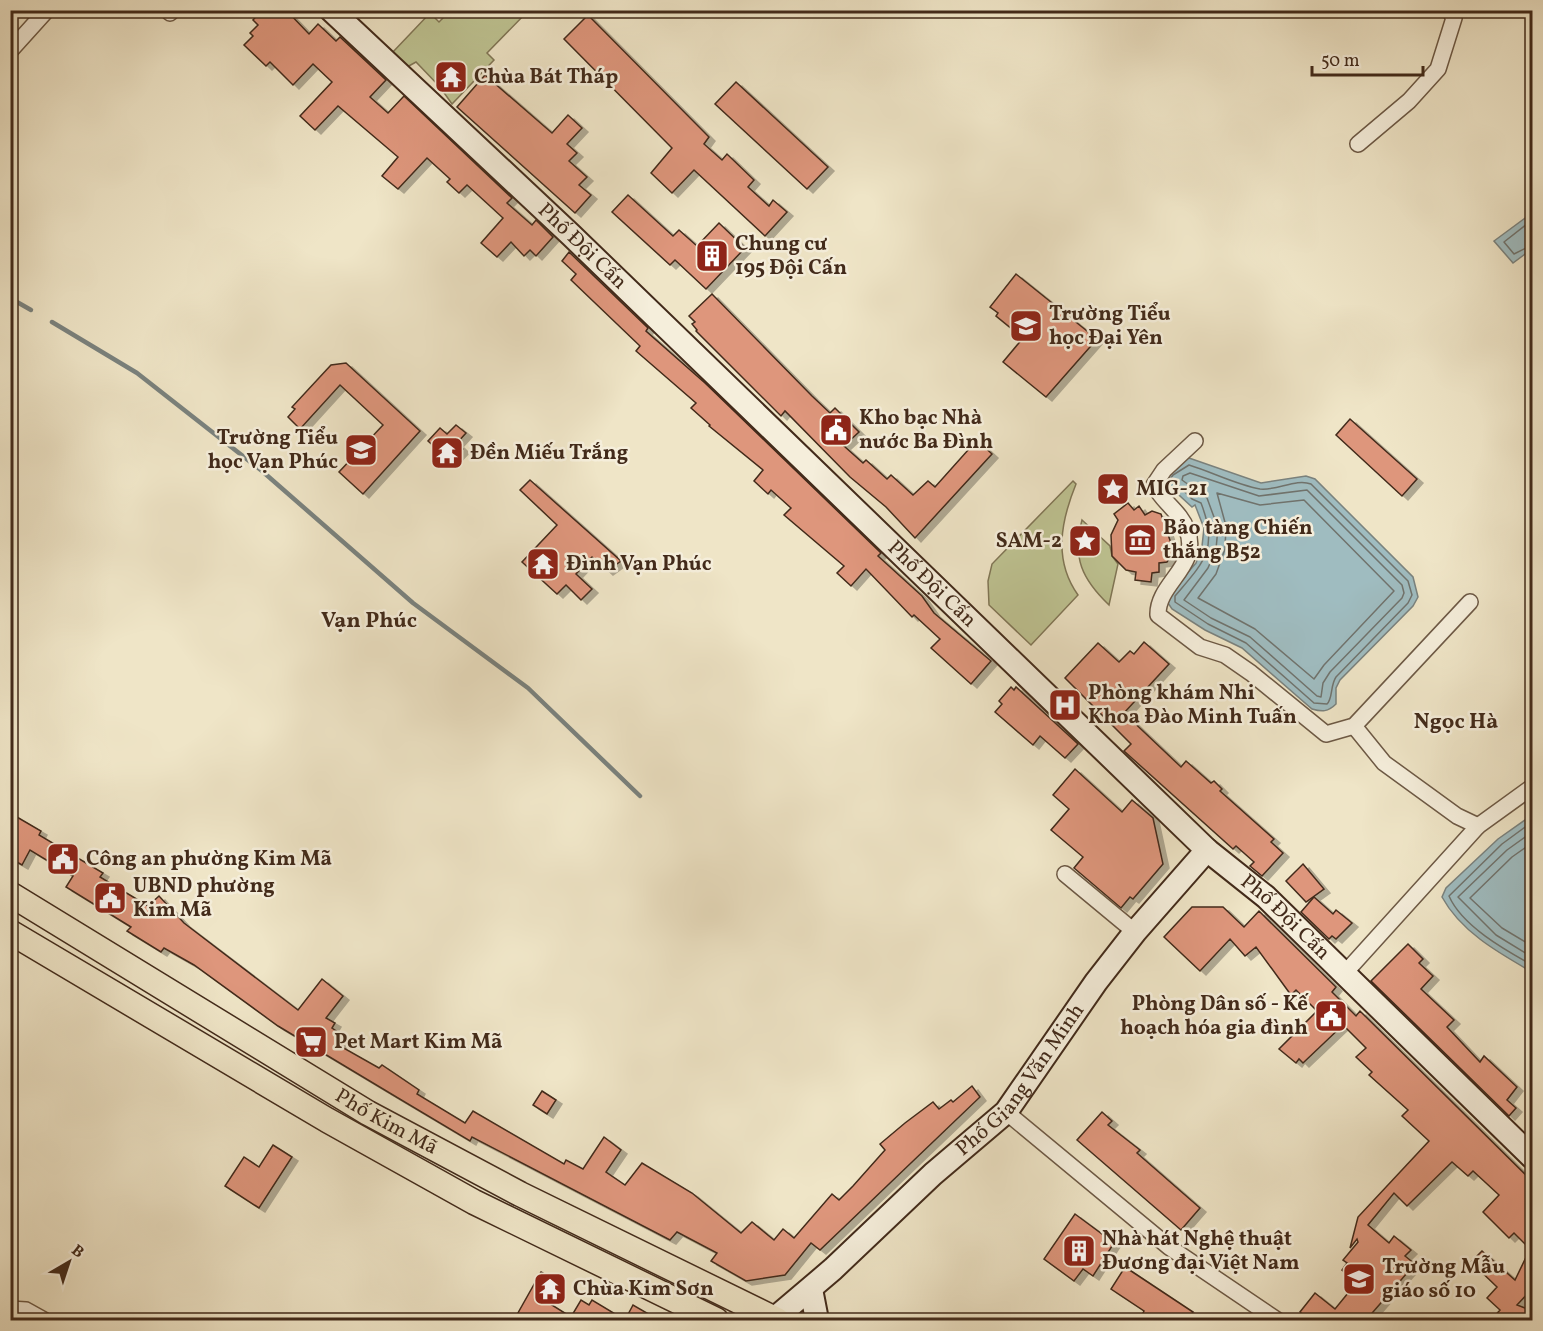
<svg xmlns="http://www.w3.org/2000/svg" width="1543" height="1331" font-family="Vollkorn,serif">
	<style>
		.green { fill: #bec392; stroke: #807656; stroke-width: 1.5 }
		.water { fill: #9fbcc0; stroke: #7a827e; stroke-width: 1.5 }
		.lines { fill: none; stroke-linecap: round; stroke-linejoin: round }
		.shore { stroke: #70736d; stroke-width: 1.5 }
		.stream { stroke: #7a827e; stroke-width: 4.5 }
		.building { fill: #de967c; stroke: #422a1a; stroke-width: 1.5; filter: url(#shadow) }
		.street-casing { stroke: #6d5945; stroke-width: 18 }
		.secondary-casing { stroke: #422a1a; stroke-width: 26 }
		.primary-casing { stroke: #422a1a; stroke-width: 27 }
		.street { stroke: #f5eedb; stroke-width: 15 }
		.secondary { stroke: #f5eedb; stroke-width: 22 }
		.primary { stroke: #efe5c7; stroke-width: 24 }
		.labels { text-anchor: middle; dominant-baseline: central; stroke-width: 5; stroke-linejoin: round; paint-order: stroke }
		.poi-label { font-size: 21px; font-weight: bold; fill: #422a1a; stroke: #f5eedb; text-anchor: start }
		.street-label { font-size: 21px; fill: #422a1a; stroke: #f5eedb }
		.neighbourhood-label { font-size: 22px; font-weight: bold; fill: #422a1a; stroke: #f5eedb }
	</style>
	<defs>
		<filter id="shadow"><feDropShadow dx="6" dy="4" stdDeviation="0" flood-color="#0004"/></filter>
	</defs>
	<rect width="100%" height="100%" fill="#efe5c7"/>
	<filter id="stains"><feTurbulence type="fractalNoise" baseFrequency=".00333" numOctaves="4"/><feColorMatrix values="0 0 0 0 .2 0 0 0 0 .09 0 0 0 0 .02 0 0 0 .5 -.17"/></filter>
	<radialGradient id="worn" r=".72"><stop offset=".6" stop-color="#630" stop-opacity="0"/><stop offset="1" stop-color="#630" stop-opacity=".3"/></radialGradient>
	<g class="green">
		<path d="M450 11H528L487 53 494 60 452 104 440 87 416 62 407 67 392 53 430 13 439 22Z"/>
		<path d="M1073 481 1076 484C1061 521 1053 560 1078 595L1031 645 989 605 988 581 992 564Z"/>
		<path d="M1082 520 1110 546 1112 556 1118 564 1109 605C1082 579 1072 558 1082 520Z"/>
	</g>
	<g class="water">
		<path d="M1532 213V249L1513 263 1494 241Z"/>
		<path d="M1189 458 1261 483 1306 476 1315 479 1413 577 1418 597 1413 606 1340 680 1336 688V704C1328 712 1322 712 1312 709L1242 648 1205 630 1172 609 1168 603 1169 594 1196 563 1202 546 1204 528 1195 505 1192 507 1167 484 1164 478 1181 461Z"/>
		<path d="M1532 815V972C1499 953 1461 932 1442 897L1446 888 1498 839Z"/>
	</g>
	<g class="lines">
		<g class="shore">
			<path d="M1532 220 1504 242 1514 254 1532 245"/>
			<path d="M1189 465C1212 472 1237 485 1260 489 1277 491 1296 478 1311 484L1408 581 1412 595 1408 603 1336 677C1330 686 1333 698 1327 704L1314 703 1246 643 1208 624 1175 602V596C1204 562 1219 549 1201 503L1192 499 1171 478 1173 475Z"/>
			<path d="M1190 473 1259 496 1307 490 1402 585 1404 593 1402 598 1330 672 1323 683 1321 697 1317 696 1250 637 1211 618 1184 600 1208 568 1216 549 1218 528 1207 498 1182 480 1183 476Z"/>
			<path d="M1217 493 1260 505 1304 500 1394 591 1324 665 1314 679 1255 629 1198 598 1216 574 1225 549 1226 526Z"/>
			<path d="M1532 822 1502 844 1449 896C1462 926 1505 950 1532 965"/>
			<path d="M1532 832 1507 850 1458 897 1496 935 1532 957"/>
			<path d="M1532 843 1512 857 1470 898 1502 928 1532 946"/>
		</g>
		<g class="stream">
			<path d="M10 298 31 310"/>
			<path d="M52 322 137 373 262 471 413 603 528 688 640 796"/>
		</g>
	</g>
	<g class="building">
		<path d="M262 10H286L309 34 318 24 336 41 340 37 386 80 370 97 388 113 404 96 512 198 507 203 532 225 536 220 553 237 536 256 530 250 524 256 511 242 497 257 481 243 503 218 467 185 459 193 447 182 450 179 427 158 398 189 382 176 398 157 338 106 315 130 300 116 332 82 313 64 293 85 270 62 266 66 244 45 253 36 250 33 258 25 253 20Z"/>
		<path d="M588 15 709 137 704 144 722 160 727 154 754 180 748 187 769 206 773 200 787 212 765 236 694 170 672 193 651 173 672 148 564 39Z"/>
		<path d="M485 75 552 133 568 115 582 128 567 144 577 153 569 161 587 177 579 185 591 195 575 213 457 107Z"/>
		<path d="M736 82 828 167 807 189 715 104Z"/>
		<path d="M628 195 673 236 679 230 697 246 719 223 745 248 706 289 675 260 670 265 612 212Z"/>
		<path d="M569 252 648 328 646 331 705 383 881 553 878 556 922 596 934 613 991 661 971 684 931 648 940 639 914 615 912 617 866 569 851 586 837 573 844 566 784 515 791 508 771 490 768 494 754 481 763 470 709 426 710 425 691 408 696 403 636 351 640 346 571 280 576 274 562 261Z"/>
		<path d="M1016 274 1097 339 1046 397 1003 362 1023 338 996 316 998 313 990 307Z"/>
		<path d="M712 294 812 396 830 413 835 408 859 432 844 446 863 463 866 460 887 479 891 475 913 495 928 481 935 487 977 440 992 454 915 538 886 507 850 477 785 411 781 416 696 331 697 330 692 324 695 322 689 316Z"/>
		<path d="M346 363 420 431 363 494 339 472 383 425 340 385 300 429 288 417 295 409 292 407 331 365Z"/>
		<path d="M1350 419 1417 479 1402 496 1336 435Z"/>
		<path d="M456 425 466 433 457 443 463 449 451 462 428 441 440 428 447 434Z"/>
		<path d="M530 480 621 561 607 571 592 557 576 574 592 589 581 600 566 585 557 594 522 562 557 525 520 490Z"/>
		<path d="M1128 503 1134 510 1139 506 1145 515 1152 511 1161 514 1174 552 1167 562 1159 563V572L1152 573 1151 582 1135 580 1136 572 1126 570 1112 556 1111 535 1118 520 1114 514Z"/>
		<path d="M1144 642 1169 664 1124 713 1181 767 1186 761 1211 783 1214 781 1222 789 1220 791 1274 839 1271 842 1283 853 1262 876 1250 866 1254 862 1236 846 1233 849 1124 751 1131 744 1065 678 1098 643 1119 662 1130 651 1134 654Z"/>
		<path d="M1011 687 1014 690 1016 687 1078 744 1065 758 1040 736 1033 745 995 712 1002 704 999 701Z"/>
		<path d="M1075 769 1122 812 1132 800 1153 818 1163 864 1133 899 1130 897 1121 908 1074 868 1083 857 1051 830 1069 809 1053 795Z"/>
		<path d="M10 813 41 831 39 835 103 873 100 877 148 906 159 896 184 923 298 1010 322 979 343 996 326 1018 335 1023 332 1028 345 1037 340 1046 379 1068 382 1065 419 1090 417 1094 465 1123 473 1111 564 1164 566 1160 583 1169 604 1137 621 1150 606 1172 625 1185 642 1163 692 1193 741 1233 752 1222 774 1240 783 1229 794 1238 832 1194 839 1200 853 1186 885 1150 880 1144 905 1123 933 1102 939 1109 951 1100 953 1102 972 1086 980 1097 820 1250 811 1243 785 1275 746 1281 711 1261 717 1253 677 1232 670 1240 472 1137 470 1141 398 1098 278 1026 194 965 164 948 161 952 127 931 131 927 66 887 73 876 30 850 22 865 10 858Z"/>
		<path d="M1303 864 1324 889 1306 902 1286 881Z"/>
		<path d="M1314 897 1333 914 1336 910 1352 923 1336 939 1332 936 1329 939 1301 912Z"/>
		<path d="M1192 907H1223L1244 927 1259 911 1336 987 1332 992 1356 1016 1360 1011 1533 1182V1288L1517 1305 1533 1311V1320H1491L1500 1310 1487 1298 1497 1287 1471 1262 1482 1251 1515 1280 1530 1249 1514 1233 1509 1238 1483 1212 1499 1195 1473 1171 1468 1176 1452 1162 1407 1206 1394 1193 1368 1225 1389 1243 1394 1236 1411 1250 1405 1256 1415 1264 1366 1320H1310L1300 1312 1315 1293 1335 1309 1357 1282 1342 1270 1347 1263 1343 1260 1358 1242 1357 1239 1350 1248 1358 1217 1429 1141 1402 1116 1408 1110 1369 1075 1372 1072 1356 1057 1366 1048 1343 1025 1303 1063 1299 1059 1296 1063 1279 1049 1317 1011 1296 990 1291 995 1256 947 1245 956 1230 939 1200 971 1164 937Z"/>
		<path d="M1408 944 1423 959 1419 963 1433 976 1421 989 1454 1020 1447 1027 1480 1062 1484 1056 1517 1087 1507 1100 1516 1108 1509 1116 1371 981Z"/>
		<path d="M542 1091 556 1100 547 1114 533 1105Z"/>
		<path d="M1102 1112 1112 1121 1108 1125 1140 1150 1137 1153 1200 1208 1181 1230 1077 1140Z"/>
		<path d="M273 1145 292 1157 259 1208 225 1186 244 1157 259 1167Z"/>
		<path d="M1075 1214 1114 1243 1093 1276 1083 1269 1074 1281 1044 1259Z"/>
		<path d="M1125 1267 1193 1312 1188 1320H1151L1142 1315 1144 1311 1111 1289Z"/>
		<path d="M541 1272 558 1282 547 1302 571 1317 581 1300 589 1305 592 1300 625 1320 633 1305 659 1320H514Z"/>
	</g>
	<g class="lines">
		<g class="street-casing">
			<g id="street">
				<path d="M167 10 170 13 173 10"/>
				<path d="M10 51 47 10"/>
				<path d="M1358 144 1409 101 1438 69 1454 18 1449 10"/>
				<path d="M1195 441 1164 470 1154 485C1162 502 1181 512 1187 530 1201 566 1157 583 1158 615L1200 647 1225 655 1251 673 1326 734 1354 726 1470 602"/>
				<path d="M1354 726 1384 763 1457 816 1478 826"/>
				<path d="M1065 874 1135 932"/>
				<path d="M1344 974 1478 826 1532 787"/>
				<path d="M1006 1112 1169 1247 1277 1320"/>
				<path d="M10 1309 26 1310 44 1320"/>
			</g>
		</g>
		<g class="secondary-casing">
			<g id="secondary">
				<path id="s1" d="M331 10 571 235 1207 850 1266 897 1532 1157"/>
				<path d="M811 1289 817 1320"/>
				<path id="s2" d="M773 1320 833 1269 933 1174 1006 1112 1096 982 1135 932 1207 850"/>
			</g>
		</g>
		<g class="primary-casing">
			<g id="primary">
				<path id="s3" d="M10 894 368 1113 520 1194 777 1320"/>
				<path d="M10 932 327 1120 474 1202 716 1320"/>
			</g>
		</g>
		<use href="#street" class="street"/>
		<use href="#secondary" class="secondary"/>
		<use href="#primary" class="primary"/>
	</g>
	<defs>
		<g id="temple-square" transform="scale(1.725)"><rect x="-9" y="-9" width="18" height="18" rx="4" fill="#8f2418" stroke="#f5eedb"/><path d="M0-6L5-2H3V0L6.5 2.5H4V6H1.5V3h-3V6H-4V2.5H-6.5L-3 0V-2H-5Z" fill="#fff"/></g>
		<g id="building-square" transform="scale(1.725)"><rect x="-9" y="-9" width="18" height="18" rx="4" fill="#8f2418" stroke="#f5eedb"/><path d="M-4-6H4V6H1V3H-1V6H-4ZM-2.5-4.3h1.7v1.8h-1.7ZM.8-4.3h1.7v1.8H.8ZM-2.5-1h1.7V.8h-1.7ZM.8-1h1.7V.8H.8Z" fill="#fff"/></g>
		<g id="school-square" transform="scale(1.725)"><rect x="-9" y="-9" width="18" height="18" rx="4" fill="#8f2418" stroke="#f5eedb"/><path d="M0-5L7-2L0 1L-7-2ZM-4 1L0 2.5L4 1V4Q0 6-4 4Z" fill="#fff"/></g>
		<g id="civic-square" transform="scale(1.725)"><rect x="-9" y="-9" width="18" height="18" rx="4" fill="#8f2418" stroke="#f5eedb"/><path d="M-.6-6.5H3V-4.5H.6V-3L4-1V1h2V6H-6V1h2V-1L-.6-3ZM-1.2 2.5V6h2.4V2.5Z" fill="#fff"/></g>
		<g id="sight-square" transform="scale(1.725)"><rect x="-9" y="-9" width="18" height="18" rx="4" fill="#8f2418" stroke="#f5eedb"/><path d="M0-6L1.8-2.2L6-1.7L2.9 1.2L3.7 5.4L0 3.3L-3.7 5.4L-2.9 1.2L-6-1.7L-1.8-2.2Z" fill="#fff"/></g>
		<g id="museum-square" transform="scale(1.725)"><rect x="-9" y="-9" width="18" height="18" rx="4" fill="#8f2418" stroke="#f5eedb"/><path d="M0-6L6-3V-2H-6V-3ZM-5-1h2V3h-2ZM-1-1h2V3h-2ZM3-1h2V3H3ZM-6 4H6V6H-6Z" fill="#fff"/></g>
		<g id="hospital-square" transform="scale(1.725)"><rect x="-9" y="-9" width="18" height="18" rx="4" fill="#8f2418" stroke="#f5eedb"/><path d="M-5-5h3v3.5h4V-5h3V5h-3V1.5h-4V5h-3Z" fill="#fff"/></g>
		<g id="supermarket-square" transform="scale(1.725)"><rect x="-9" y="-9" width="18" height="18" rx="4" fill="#8f2418" stroke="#f5eedb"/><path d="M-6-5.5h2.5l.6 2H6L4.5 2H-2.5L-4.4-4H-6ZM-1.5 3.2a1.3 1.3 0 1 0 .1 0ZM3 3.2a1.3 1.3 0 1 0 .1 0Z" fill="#fff"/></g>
	</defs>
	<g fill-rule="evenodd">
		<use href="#temple-square" x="451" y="77"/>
		<use href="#building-square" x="712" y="256"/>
		<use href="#school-square" x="1026" y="326"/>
		<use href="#civic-square" x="836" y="430"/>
		<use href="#school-square" x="361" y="450"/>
		<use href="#temple-square" x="447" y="453"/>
		<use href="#sight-square" x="1113" y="489"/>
		<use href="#museum-square" x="1140" y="540"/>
		<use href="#sight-square" x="1085" y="541"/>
		<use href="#temple-square" x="543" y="564"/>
		<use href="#hospital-square" x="1065" y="705"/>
		<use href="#civic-square" x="63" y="859"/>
		<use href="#civic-square" x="110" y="898"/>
		<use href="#civic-square" x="1331" y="1016"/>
		<use href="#supermarket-square" x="311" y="1042"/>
		<use href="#building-square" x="1079" y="1251"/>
		<use href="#school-square" x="1359" y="1279"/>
		<use href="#temple-square" x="550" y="1289"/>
	</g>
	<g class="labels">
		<g class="poi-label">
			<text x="474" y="77">Chùa Bát Tháp</text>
			<text x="735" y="244">Chung cư<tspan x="735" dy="24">195 Đội Cấn</tspan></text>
			<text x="1049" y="314">Trường Tiểu<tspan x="1049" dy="24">học Đại Yên</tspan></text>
			<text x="859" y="418">Kho bạc Nhà<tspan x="859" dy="24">nước Ba Đình</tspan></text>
			<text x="338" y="438" text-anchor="end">Trường Tiểu<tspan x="338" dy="24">học Vạn Phúc</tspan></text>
			<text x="470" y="453">Đền Miếu Trắng</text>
			<text x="1136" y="489">MIG-21</text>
			<text x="1163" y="528">Bảo tàng Chiến<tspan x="1163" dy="24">thắng B52</tspan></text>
			<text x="1062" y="541" text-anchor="end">SAM-2</text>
			<text x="566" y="564">Đình Vạn Phúc</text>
			<text x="1088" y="693">Phòng khám Nhi<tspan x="1088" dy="24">Khoa Đào Minh Tuấn</tspan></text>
			<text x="86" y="859">Công an phường Kim Mã</text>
			<text x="133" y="886">UBND phường<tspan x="133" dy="24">Kim Mã</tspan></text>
			<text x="1308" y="1004" text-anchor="end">Phòng Dân số - Kế<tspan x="1308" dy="24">hoạch hóa gia đình</tspan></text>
			<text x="334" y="1042">Pet Mart Kim Mã</text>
			<text x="1102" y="1239">Nhà hát Nghệ thuật<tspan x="1102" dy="24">Đương đại Việt Nam</tspan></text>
			<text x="1382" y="1267">Trường Mẫu<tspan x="1382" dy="24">giáo số 10</tspan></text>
			<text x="573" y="1289">Chùa Kim Sơn</text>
		</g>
		<g class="street-label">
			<text stroke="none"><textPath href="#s1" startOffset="345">Phố Đội Cấn</textPath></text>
			<text stroke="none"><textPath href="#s1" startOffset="831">Phố Đội Cấn</textPath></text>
			<text stroke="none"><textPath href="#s1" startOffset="1317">Phố Đội Cấn</textPath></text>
			<text stroke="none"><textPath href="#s2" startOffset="346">Phố Giang Văn Minh</textPath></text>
			<text stroke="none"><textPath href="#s3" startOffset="440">Phố Kim Mã</textPath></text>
		</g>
		<g class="neighbourhood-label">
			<text x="369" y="621">Vạn Phúc</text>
			<text x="1456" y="722">Ngọc Hà</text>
		</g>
	</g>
	<rect width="1543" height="1331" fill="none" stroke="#efe5c7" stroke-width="36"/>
	<rect x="12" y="12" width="1519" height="1307" fill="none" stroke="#422a1a" stroke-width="3"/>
	<rect x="18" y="18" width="1507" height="1295" fill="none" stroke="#422a1a" stroke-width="1.5"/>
	<g transform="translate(69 1262) rotate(39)" stroke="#f5eedb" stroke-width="4.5" paint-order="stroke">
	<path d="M0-4.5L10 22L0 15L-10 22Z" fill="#422a1a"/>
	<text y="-9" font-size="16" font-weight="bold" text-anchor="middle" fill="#422a1a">B</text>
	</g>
	<path d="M1312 66v9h111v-9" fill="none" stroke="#422a1a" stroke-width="3"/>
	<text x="1321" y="66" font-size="18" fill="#422a1a" stroke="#f5eedb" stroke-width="4.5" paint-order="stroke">50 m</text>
	<rect width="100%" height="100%" filter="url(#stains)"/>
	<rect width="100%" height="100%" fill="url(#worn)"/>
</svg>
